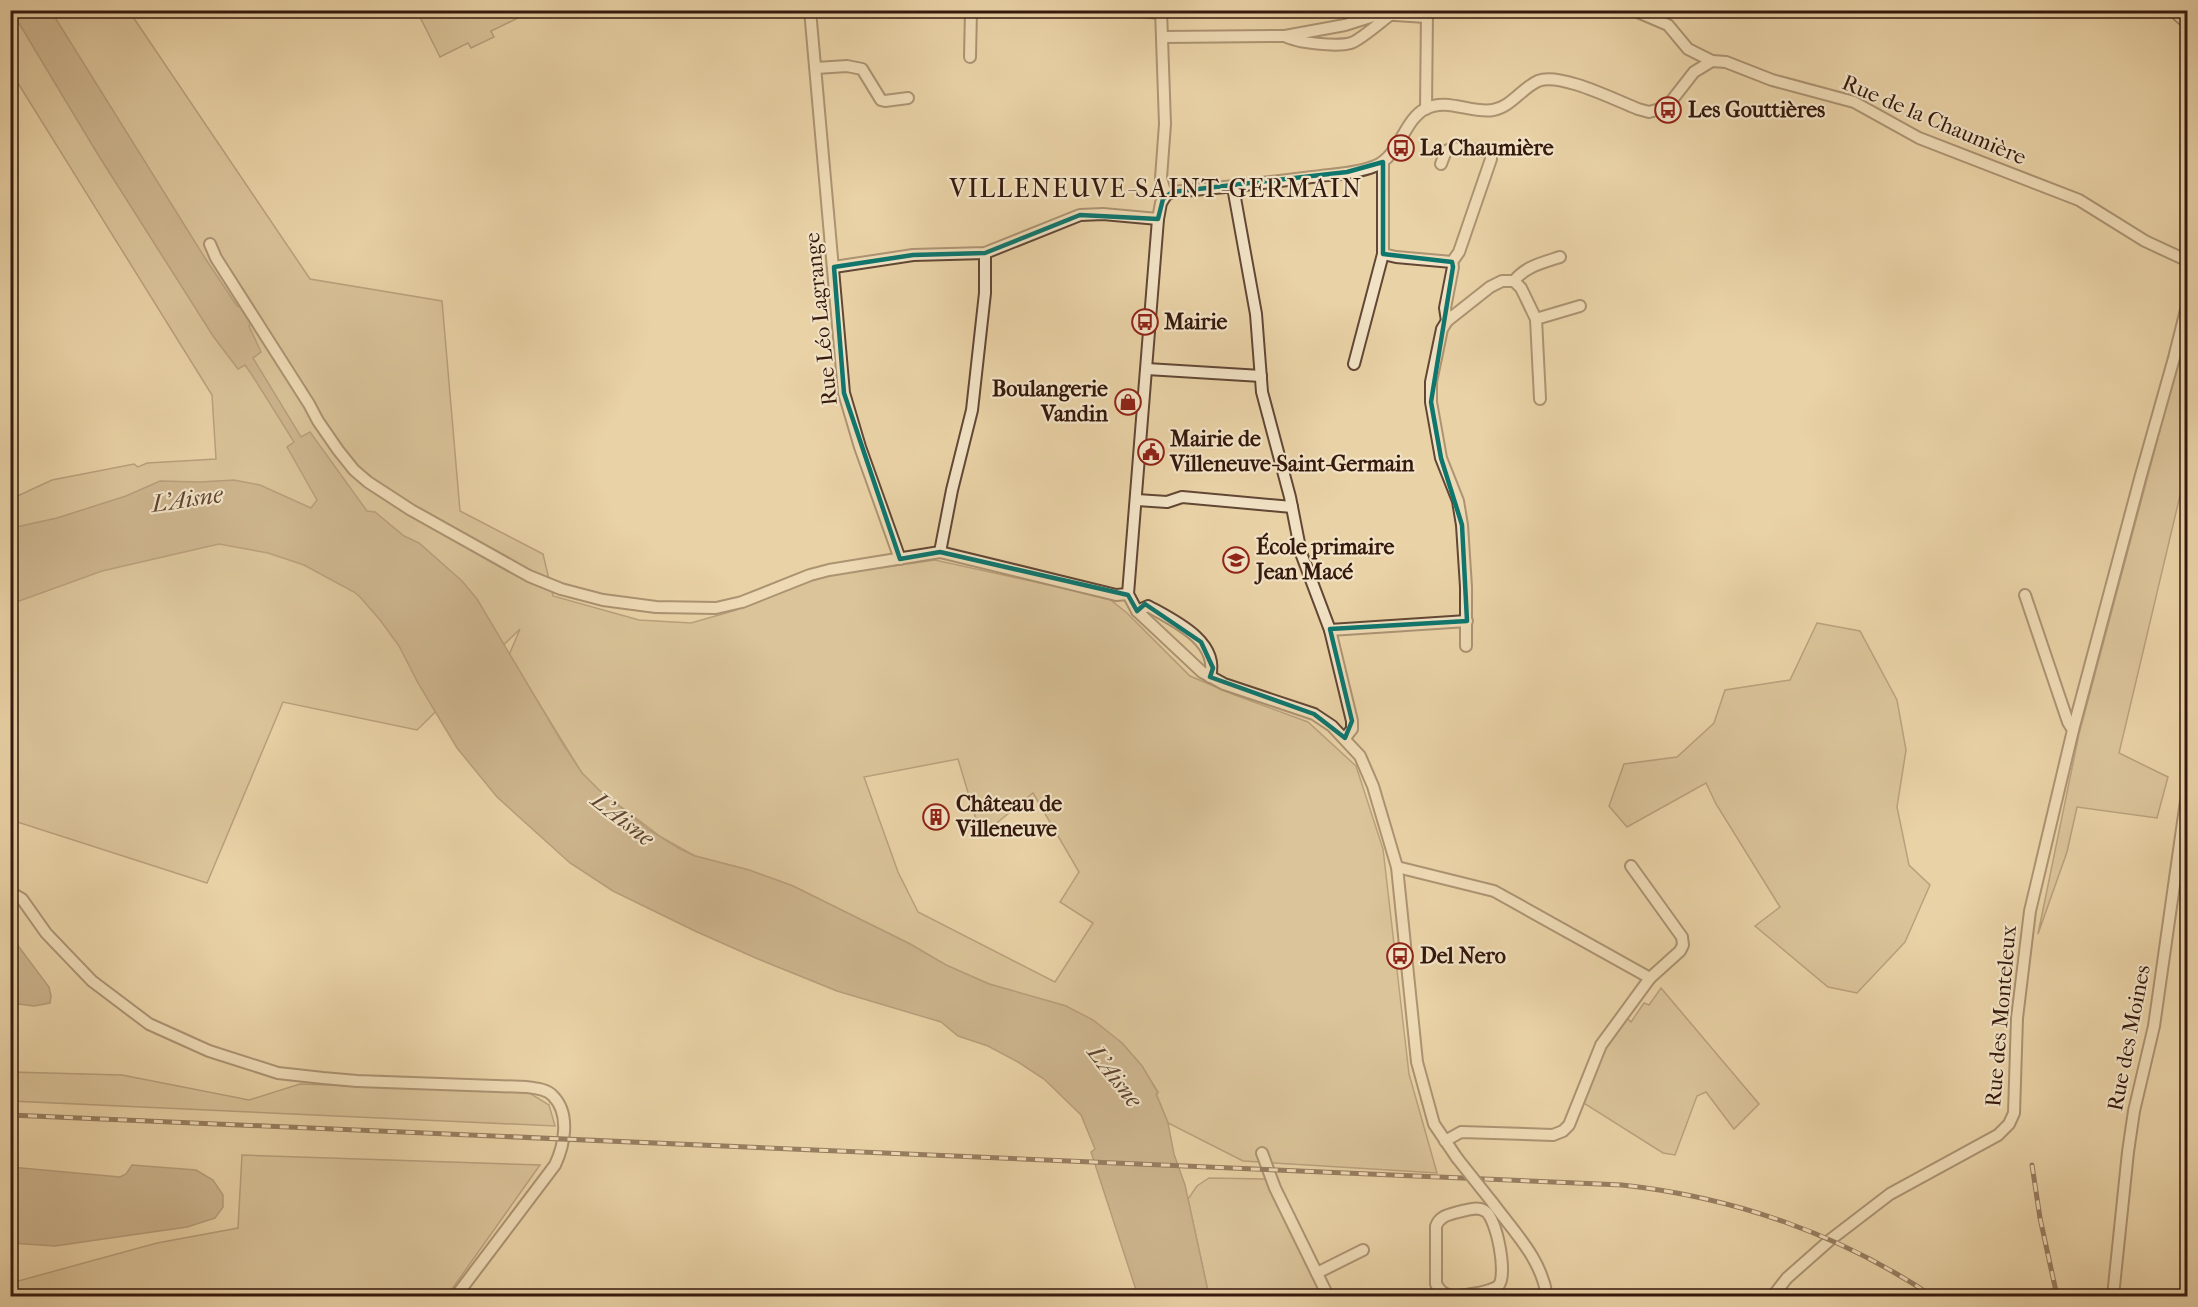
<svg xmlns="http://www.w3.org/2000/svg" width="2198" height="1307" font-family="'IM FELL French Canon',serif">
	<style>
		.green { fill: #cab38c; stroke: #80664d; stroke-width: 1.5; fill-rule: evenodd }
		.water { fill: #ac9372; stroke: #7c624a; stroke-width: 1.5 }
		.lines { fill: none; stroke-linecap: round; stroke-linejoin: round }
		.minor-casing { stroke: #624734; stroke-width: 14 }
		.trunk-casing { stroke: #35190e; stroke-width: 21 }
		.minor { stroke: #f1e2c5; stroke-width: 10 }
		.trunk { stroke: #e9d2a6; stroke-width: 18 }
		.rail-casing { stroke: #35190e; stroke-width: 5 }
		.rail { stroke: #f1e2c5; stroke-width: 3; stroke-dasharray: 9; stroke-linecap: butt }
		.minor-bridge-casing { stroke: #624734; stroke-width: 14; stroke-linecap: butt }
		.minor-bridge { stroke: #f1e2c5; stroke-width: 10 }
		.marked { fill: none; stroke: #0f766e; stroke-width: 4.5; stroke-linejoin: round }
		.labels { text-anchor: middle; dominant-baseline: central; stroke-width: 4.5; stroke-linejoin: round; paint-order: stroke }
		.poi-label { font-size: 22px; font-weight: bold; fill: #35190e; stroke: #f1e2c5; text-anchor: start }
		.street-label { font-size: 22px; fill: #35190e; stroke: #f1e2c5 }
		.water-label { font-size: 24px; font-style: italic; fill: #5f4431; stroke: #f1e2c5 }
		.quarter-label { font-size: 26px; letter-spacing: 1.5px; fill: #35190e; stroke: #f1e2c5 }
	</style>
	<rect width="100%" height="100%" fill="#e9d2a6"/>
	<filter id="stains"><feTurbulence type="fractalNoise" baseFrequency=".00333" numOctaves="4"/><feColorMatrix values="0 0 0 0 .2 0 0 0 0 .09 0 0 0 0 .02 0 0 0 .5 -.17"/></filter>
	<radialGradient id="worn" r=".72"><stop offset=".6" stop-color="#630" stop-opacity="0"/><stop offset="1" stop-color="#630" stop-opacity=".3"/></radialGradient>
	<g class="green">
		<path d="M10 11H129L310 279 442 301 460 511 543 554 553 596 639 620 691 623 733 611 823 576 935 560 1108 598 1127 613 1190 676 1235 695 1308 722 1356 766 1383 849 1409 1074 1437 1173 1243 1161 1168 1123 1156 1093 1158 1092 1142 1066 1122 1043 1066 1006 989 984 946 965 910 944 793 886 749 870 695 856 661 837 599 790 582 773 509 655 520 629 417 730 283 702 207 883 11 820V499L52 480 134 464 138 467 147 463 216 459 212 395 11 72ZM958 759 981 836 1033 793 1079 872 1060 902 1093 923 1055 982 918 912 898 872 864 777Z"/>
		<path d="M417 11H515L518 18 491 31 494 37 471 48 468 43 440 57Z"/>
		<path d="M2187 329V466L2119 753 2168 777 2157 818 2077 807 2067 852 2038 934 2079 734Z"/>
		<path d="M1817 623 1860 631 1897 700 1906 750 1897 807 1909 865 1930 885 1905 942 1857 993 1828 987 1755 926 1780 907 1716 804 1706 783 1627 827 1609 806 1624 764 1677 757 1714 723 1725 690 1790 680Z"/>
		<path d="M1661 988 1759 1104 1734 1129 1706 1092 1697 1096 1675 1155 1663 1153 1582 1102 1589 1073 1625 1016 1631 1022 1644 1003 1649 1005Z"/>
		<path d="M11 1072 122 1075 249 1100 300 1084 528 1092 549 1105 555 1126 11 1101Z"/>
		<path d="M242 1155 540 1165 447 1296H11V1283L157 1243 238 1228Z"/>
		<path d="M1209 1178 1266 1179 1286 1218 1322 1296H1209L1188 1199 1197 1186Z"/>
	</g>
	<g class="water">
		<path d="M11 10 51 11 205 258 237 306 241 307 251 324 249 326 261 352 253 358 301 437 310 432 367 511 375 512 404 536 419 543 462 581 477 599 563 744 582 773 599 790 649 830 680 849 695 856 749 870 793 886 910 944 946 965 989 984 1066 1006 1093 1020 1122 1043 1142 1066 1158 1093 1156 1094 1168 1123 1174 1154 1185 1185 1209 1296H1138L1091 1152 1095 1149 1081 1115 1044 1079 1018 1062 988 1046 958 1036 941 1022 837 991 758 959 695 931 613 891 570 863 497 797 457 748 418 683 399 646 380 620 360 597 354 592 304 565 268 553 219 544 102 571 11 604V528L57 518 126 496 160 481 200 482 234 480 260 485 311 508 317 500 287 447 294 442 252 375 245 365 238 369 213 336 97 153Z"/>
		<path d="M10 935 49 987 51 996 50 1003 34 1006 11 1003Z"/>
		<path d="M132 1165 196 1170 213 1180 223 1195V1207L215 1218 187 1227 55 1246 11 1243V1167L120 1177 126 1174Z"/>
	</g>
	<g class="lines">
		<g class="minor-casing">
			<g id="minor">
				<path d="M810 10 844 393 860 447 900 559"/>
				<path d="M1127 10 1161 13"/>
				<path d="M1161 10 1165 124 1161 178 1166 195"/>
				<path d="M1633 10 1668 25 1688 49 1712 61"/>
				<path d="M1285 36C1297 43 1337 47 1351 43 1359 41 1382 21 1390 15"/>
				<path d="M1164 37 1285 36 1345 25 1380 14 1426 17"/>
				<path d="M970 57 971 10"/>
				<path d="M816 68 847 66 862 69 881 100 885 101 908 98"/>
				<path d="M1426 109 1427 11"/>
				<path d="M1233 187 1256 314 1262 392 1290 497 1301 553 1330 630 1352 721V729L1345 738"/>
				<path d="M1166 195 1172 192C1219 188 1265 183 1312 177 1332 174 1356 174 1375 166 1399 157 1404 120 1425 109 1447 97 1471 114 1493 110 1511 107 1522 88 1538 81 1560 72 1615 100 1638 109L1649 112 1660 109 1669 104 1694 72 1712 61 1726 62 1772 80 1854 102 1919 138 2079 200 2145 241 2188 261"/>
				<path d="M1166 195 1161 203 1158 219 1128 594 1137 611 1202 672 1224 684 1314 714 1332 726 1360 756 1373 786 1397 867 1417 1062 1434 1124 1457 1158"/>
				<path d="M210 244 216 258 309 404 318 421 338 450 354 470 368 482 411 510 529 576 561 589 603 600 656 607 716 608 742 602 810 575 829 570 940 552 1116 595 1128 594"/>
				<path d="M1383 254 1396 257 1452 262 1459 252 1491 159V153L1488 151 1453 148 1446 151 1441 164"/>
				<path d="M834 267 913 255 985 253 1080 215 1103 214 1158 219"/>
				<path d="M1514 281 1521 288 1536 319"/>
				<path d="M1447 321 1445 308 1453 267 1452 262"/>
				<path d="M1354 364 1383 254V162"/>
				<path d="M1147 369 1261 376"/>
				<path d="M1540 399 1536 319 1580 306"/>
				<path d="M1137 500 1167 502 1182 497 1292 507"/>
				<path d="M940 552 952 490 972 410 985 293V253"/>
				<path d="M1137 611 1148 606C1173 620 1220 641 1210 677"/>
				<path d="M1330 630 1467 621"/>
				<path d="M1466 646V587L1462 525 1458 501 1441 458 1431 402V382L1442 329 1447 321 1490 287 1502 281H1514C1526 266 1542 263 1560 257"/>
				<path d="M2073 730 2141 475 2174 358 2188 302"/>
				<path d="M1397 867 1494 891 1650 978"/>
				<path d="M10 892 22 899 46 933 92 981 149 1024 209 1051 278 1073 323 1078 357 1081 526 1087C535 1088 547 1089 553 1096 571 1114 564 1146 555 1165L456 1296"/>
				<path d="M1445 1141 1461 1132 1553 1135 1563 1131 1569 1125 1601 1045 1650 978 1680 951 1683 945 1682 937 1631 866"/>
				<path d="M1262 1153 1275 1188 1328 1296"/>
				<path d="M1492 1202C1514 1232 1541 1258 1547 1296"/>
				<path d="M1317 1273 1363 1250"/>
				<path d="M1456 1296C1446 1296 1441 1293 1436 1284V1226C1440 1216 1448 1215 1458 1212 1467 1210 1477 1206 1485 1211 1497 1218 1508 1277 1498 1286 1489 1293 1470 1294 1458 1296"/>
				<path d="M1773 1296 1787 1278 1830 1240 1890 1194 1998 1135 2009 1124 2014 1113 2017 1018 2030 911 2073 730 2068 722 2025 595"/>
				<path d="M2113 1296 2128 1152 2134 1111 2154 1026 2188 787"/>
			</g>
		</g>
		<g class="trunk-casing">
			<path id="trunk" d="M2178 10 2188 19"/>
		</g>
		<use href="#minor" class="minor"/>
		<use href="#trunk" class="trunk"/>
		<g class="rail-casing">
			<g id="rail">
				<path d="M10 1115 1622 1185C1733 1197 1840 1234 1932 1296"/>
				<path d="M2032 1165 2040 1218 2057 1296"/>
			</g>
		</g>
		<use href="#rail" class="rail"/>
		<g class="minor-bridge-casing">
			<path id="minor-bridge" d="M1457 1158 1492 1202"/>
		</g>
		<use href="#minor-bridge" class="minor-bridge"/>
	</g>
	<path d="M0 0H2198V1307H0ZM1383 162V254L1452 262 1453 267 1431 402 1441 458 1462 525 1467 621 1330 629 1352 721 1345 738 1314 714 1210 677 1213 668 1201 642 1145 604 1137 611 1128 595 940 552 900 559 844 393 834 267 913 255 985 253 1080 215 1158 219 1163 199 1172 192 1347 172Z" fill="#e9d2a6" fill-opacity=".55" fill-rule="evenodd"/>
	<path class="marked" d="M1383 162V254L1452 262 1453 267 1431 402 1441 458 1462 525 1467 621 1330 629 1352 721 1345 738 1314 714 1210 677 1213 668 1201 642 1145 604 1137 611 1128 595 940 552 900 559 844 393 834 267 913 255 985 253 1080 215 1158 219 1163 199 1172 192 1347 172Z"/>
	<defs>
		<g id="bus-ring" transform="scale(1.35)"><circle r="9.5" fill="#f1e2c5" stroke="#8f2418" stroke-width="1.5"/><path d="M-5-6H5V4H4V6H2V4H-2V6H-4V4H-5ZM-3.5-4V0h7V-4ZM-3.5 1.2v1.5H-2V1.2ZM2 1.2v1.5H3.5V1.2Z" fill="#8f2418"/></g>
		<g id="shop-ring" transform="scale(1.35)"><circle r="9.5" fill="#f1e2c5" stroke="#8f2418" stroke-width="1.5"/><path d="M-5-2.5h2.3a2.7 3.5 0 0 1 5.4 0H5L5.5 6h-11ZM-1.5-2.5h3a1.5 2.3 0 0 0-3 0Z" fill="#8f2418"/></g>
		<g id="civic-ring" transform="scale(1.35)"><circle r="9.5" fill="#f1e2c5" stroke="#8f2418" stroke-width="1.5"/><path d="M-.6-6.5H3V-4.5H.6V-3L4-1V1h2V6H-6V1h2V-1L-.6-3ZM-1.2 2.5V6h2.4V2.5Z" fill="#8f2418"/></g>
		<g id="school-ring" transform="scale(1.35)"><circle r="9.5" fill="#f1e2c5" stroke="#8f2418" stroke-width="1.5"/><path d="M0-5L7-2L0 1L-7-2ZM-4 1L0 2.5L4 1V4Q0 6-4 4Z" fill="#8f2418"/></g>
		<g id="building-ring" transform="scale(1.35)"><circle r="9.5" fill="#f1e2c5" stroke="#8f2418" stroke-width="1.5"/><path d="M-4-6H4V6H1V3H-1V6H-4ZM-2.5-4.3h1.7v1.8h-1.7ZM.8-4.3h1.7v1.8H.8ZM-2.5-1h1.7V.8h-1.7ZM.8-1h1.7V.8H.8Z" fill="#8f2418"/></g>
	</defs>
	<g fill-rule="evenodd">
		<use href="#bus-ring" x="1668" y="110"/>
		<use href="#bus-ring" x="1401" y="148"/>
		<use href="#bus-ring" x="1145" y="322"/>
		<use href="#shop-ring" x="1128" y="402"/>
		<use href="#civic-ring" x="1151" y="452"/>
		<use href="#school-ring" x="1236" y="560"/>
		<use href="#building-ring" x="936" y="817"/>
		<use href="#bus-ring" x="1400" y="956"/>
	</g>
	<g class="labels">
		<g class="poi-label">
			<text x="1688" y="110">Les Gouttières</text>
			<text x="1420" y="148">La Chaumière</text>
			<text x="1164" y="322">Mairie</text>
			<text x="1108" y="389" text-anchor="end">Boulangerie<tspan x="1108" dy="25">Vandin</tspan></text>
			<text x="1170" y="439">Mairie de<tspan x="1170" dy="25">Villeneuve-Saint-Germain</tspan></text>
			<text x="1256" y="547">École primaire<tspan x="1256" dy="25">Jean Macé</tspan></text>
			<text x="956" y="804">Château de<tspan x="956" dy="25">Villeneuve</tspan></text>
			<text x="1420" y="956">Del Nero</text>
		</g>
		<g class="street-label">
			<text transform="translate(1934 120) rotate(23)">Rue de la Chaumière</text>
			<text transform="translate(821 319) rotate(-96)">Rue Léo Lagrange</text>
			<text transform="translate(2001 1016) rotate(-85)">Rue des Monteleux</text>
			<text transform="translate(2129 1038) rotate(-79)">Rue des Moines</text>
		</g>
		<g class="water-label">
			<text transform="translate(187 499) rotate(-8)">L'Aisne</text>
			<text transform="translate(623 819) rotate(38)">L'Aisne</text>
			<text transform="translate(1115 1076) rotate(52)">L'Aisne</text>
		</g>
		<g class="quarter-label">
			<text x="1156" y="188">VILLENEUVE-SAINT-GERMAIN</text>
		</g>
	</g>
	<rect width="2198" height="1307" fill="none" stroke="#e9d2a6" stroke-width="36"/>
	<rect x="12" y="12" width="2174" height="1283" fill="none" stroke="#35190e" stroke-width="3"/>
	<rect x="18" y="18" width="2162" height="1271" fill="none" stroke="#35190e" stroke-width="1.5"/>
	<rect width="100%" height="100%" filter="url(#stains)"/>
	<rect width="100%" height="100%" fill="url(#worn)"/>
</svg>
